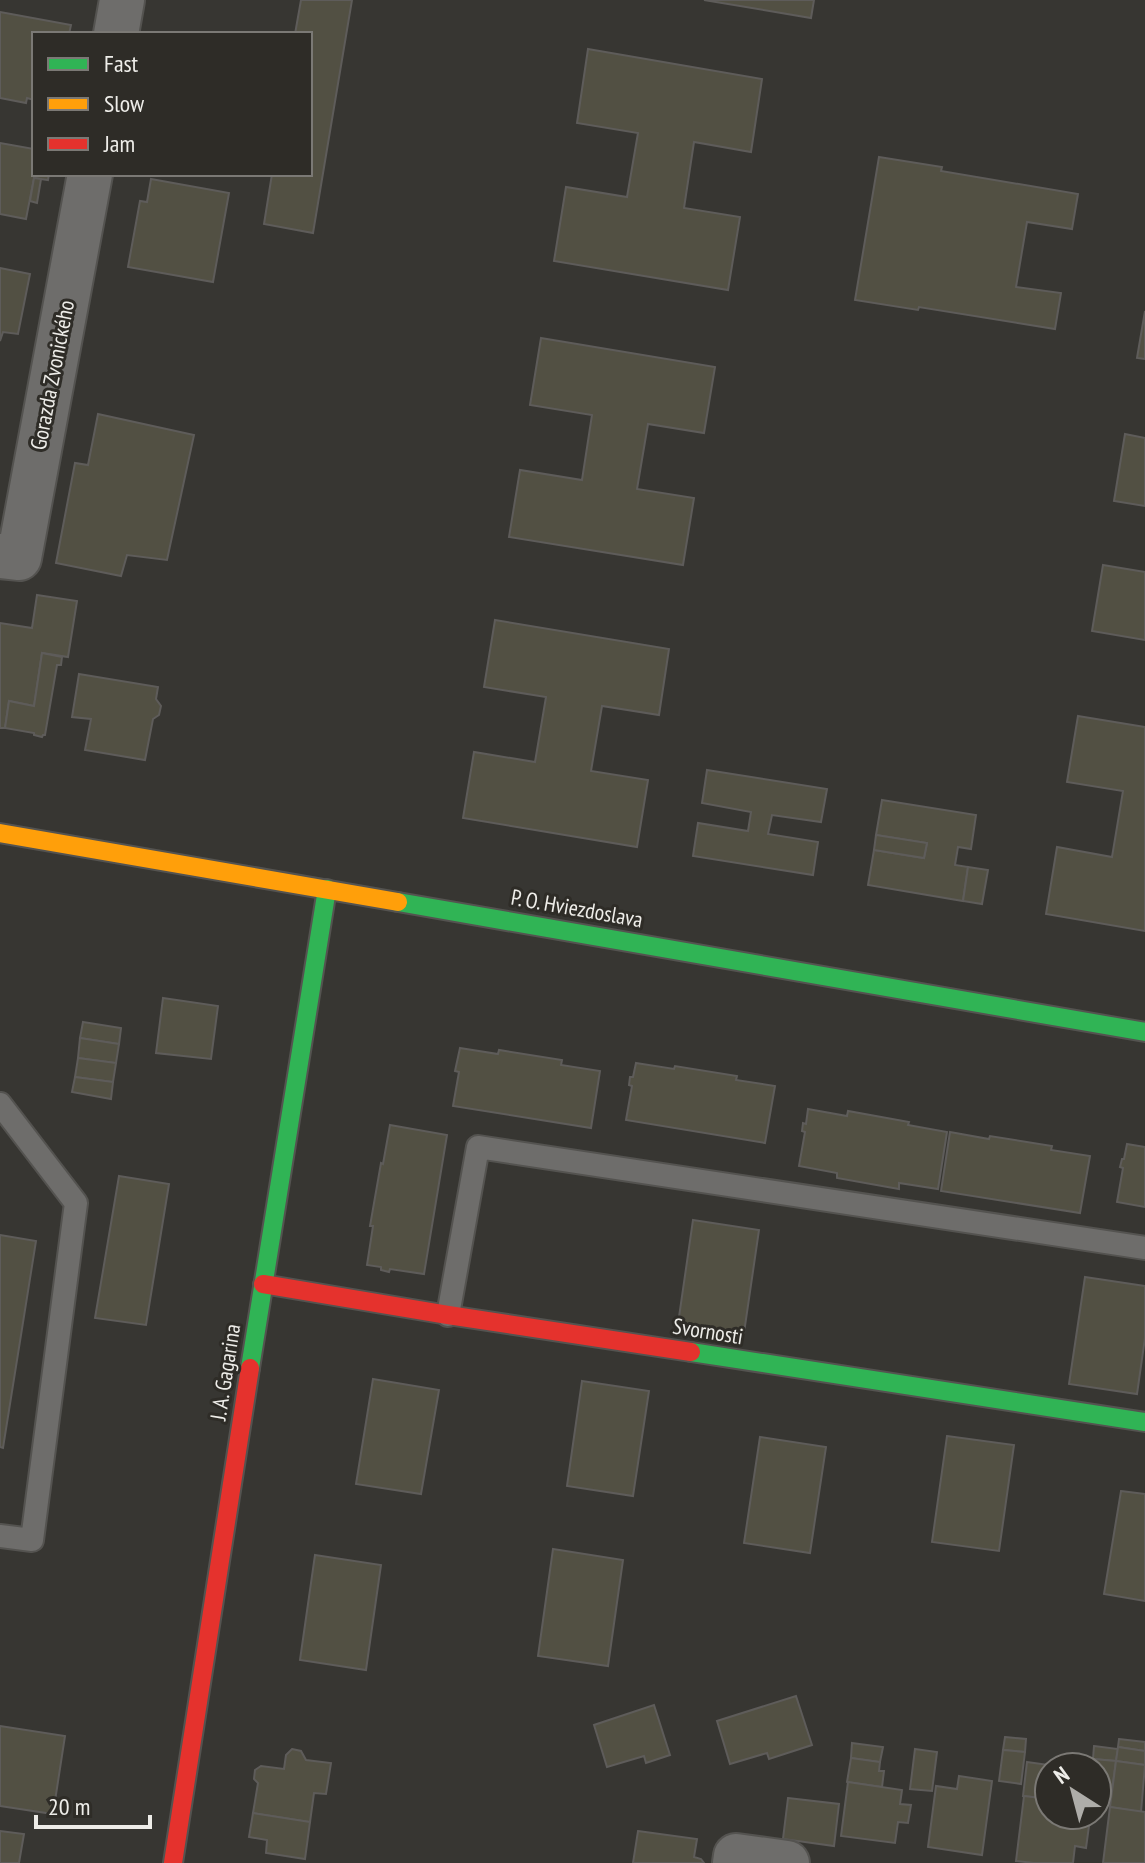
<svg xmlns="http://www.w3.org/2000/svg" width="1145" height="1863" font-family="'PT Sans Narrow',sans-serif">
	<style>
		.building { fill: #525043; stroke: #5e5c5a; stroke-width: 2 }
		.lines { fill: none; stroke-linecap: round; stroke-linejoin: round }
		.lane-casing { stroke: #545350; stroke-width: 26 }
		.street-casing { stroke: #545350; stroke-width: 48 }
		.fast-casing { stroke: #545350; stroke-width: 22 }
		.slow-casing { stroke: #545350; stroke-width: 22 }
		.jam-casing { stroke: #545350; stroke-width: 22 }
		.lane { stroke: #6e6d6b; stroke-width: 22 }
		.street { stroke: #6e6d6b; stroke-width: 44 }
		.fast { stroke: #30b455; stroke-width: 18 }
		.slow { stroke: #ff9f0a; stroke-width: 18 }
		.jam { stroke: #e5322d; stroke-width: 18 }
		.labels { text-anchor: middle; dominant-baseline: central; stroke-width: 6; stroke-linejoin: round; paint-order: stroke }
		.street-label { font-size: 22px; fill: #eeede9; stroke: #2e2c27 }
	</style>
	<rect width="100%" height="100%" fill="#373632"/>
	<g class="building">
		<path d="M301 0H352L313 233 264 224 272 174H310V34H295Z"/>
		<path d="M704 0H814L811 18Z"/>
		<path d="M0 12 71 25 69 34H34V100L27 98 26 103 0 98Z"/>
		<path d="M588 49 762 79 751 152 694 142 684 208 740 217 728 290 554 261 566 187 627 197 638 133 577 123Z"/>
		<path d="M0 143 34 149V174H49L48 180 34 178 26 219 0 214Z"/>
		<path d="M879 157 942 167 941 171 1078 194 1072 229 1027 222 1016 287 1061 293 1055 329 919 307 918 310 855 300Z"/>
		<path d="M34 178 41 179 37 203 30 201Z"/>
		<path d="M151 179 229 193 213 282 128 267 140 201 147 202Z"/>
		<path d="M0 268 30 274 18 334 3 332 0 341Z"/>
		<path d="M1145 311V359L1137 358Z"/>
		<path d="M541 338 715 367 704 433 648 424 637 489 694 498 683 565 509 537 520 470 582 480 592 415 530 405Z"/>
		<path d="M98 414 194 435 167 560 127 555 121 576 56 563 75 463 88 465Z"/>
		<path d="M1125 434 1145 438V506L1114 501Z"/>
		<path d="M1103 565 1145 572V640L1092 631Z"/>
		<path d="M37 595 77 601 68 657 42 653 34 706 9 701 5 728H0V623L32 628Z"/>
		<path d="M495 620 669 649 659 715 602 706 591 771 648 780 637 847 463 818 474 752 535 762 546 697 484 687Z"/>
		<path d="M42 653 62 657 61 665H57L45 735H43L42 737 34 735V733L5 728 9 701 34 706Z"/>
		<path d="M79 674 158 687 156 699 161 706 159 715 153 719 145 760 85 750 91 719 72 717Z"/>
		<path d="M1078 716 1145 727V931L1046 914 1057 847 1112 857 1123 791 1067 782Z"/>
		<path d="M707 770 827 789 821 822 772 815 768 834 818 842 813 875 693 856 698 823 748 831 751 812 702 803Z"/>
		<path d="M882 800 976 815 971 849 958 847 955 865 968 867 963 901 868 885 874 850 924 858 927 843 876 835Z"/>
		<path d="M876 835 927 843 924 858 874 850Z"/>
		<path d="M968 867 988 870 982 904 963 901Z"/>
		<path d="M163 998 218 1006 211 1059 156 1053Z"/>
		<path d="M83 1022 121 1028 119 1044 80 1038Z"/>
		<path d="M80 1038 119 1044 116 1063 78 1058Z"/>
		<path d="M460 1048 498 1054 499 1050 562 1060 561 1065 600 1071 591 1128 453 1106 459 1072 455 1071Z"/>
		<path d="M78 1058 116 1063 113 1082 75 1077Z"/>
		<path d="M636 1063 674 1069 675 1066 737 1076 736 1080 775 1086 765 1143 626 1120 632 1086 629 1085 630 1077H633Z"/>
		<path d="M75 1077 113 1082 111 1099 72 1092Z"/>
		<path d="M808 1109 847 1116 848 1111 909 1122 908 1125 947 1132 938 1189 899 1183V1189L837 1178V1173L799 1166 805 1132 802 1131 803 1123 806 1124Z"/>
		<path d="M390 1125 447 1135 424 1274 390 1269 389 1272 381 1270V1267L367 1265 373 1226H370L381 1163 383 1164Z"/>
		<path d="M950 1132 989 1139 990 1136 1052 1146 1051 1150 1090 1156 1080 1213 941 1191Z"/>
		<path d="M1127 1144 1145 1147V1207L1117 1202 1123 1168 1120 1167 1122 1159H1124Z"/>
		<path d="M119 1176 169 1184 146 1325 95 1318Z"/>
		<path d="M693 1220 759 1230 744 1333 678 1324Z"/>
		<path d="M0 1235 36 1241 3 1448 0 1447Z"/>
		<path d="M1085 1277 1145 1286V1338L1137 1394 1069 1384Z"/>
		<path d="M373 1379 439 1390 421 1494 356 1484Z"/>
		<path d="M582 1381 649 1391 633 1496 567 1486Z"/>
		<path d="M947 1436 1014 1445 999 1551 932 1542Z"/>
		<path d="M760 1437 826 1447 810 1553 744 1543Z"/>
		<path d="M1121 1491 1145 1494V1601L1104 1594Z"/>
		<path d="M553 1549 623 1560 608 1666 538 1656Z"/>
		<path d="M315 1555 381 1565 366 1670 300 1660Z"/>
		<path d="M796 1696 812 1745 769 1759 767 1753 730 1764 717 1721Z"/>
		<path d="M654 1705 670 1755 646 1763 644 1756 607 1767 594 1725Z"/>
		<path d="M0 1726 65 1736 53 1814 0 1806Z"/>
		<path d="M1005 1737 1026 1739 1025 1752 1003 1750Z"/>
		<path d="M1119 1739 1145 1742V1751L1118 1747Z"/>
		<path d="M852 1743 883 1747 880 1762 851 1758Z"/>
		<path d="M1094 1746 1118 1749 1116 1761 1093 1759Z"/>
		<path d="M1118 1747 1145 1751V1765L1116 1761Z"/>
		<path d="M292 1749 301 1751 306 1760 331 1763 326 1794 314 1793 310 1822 253 1813 258 1783 254 1779 255 1770 261 1766 284 1769 286 1755Z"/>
		<path d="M915 1749 937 1752 932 1791 910 1789Z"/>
		<path d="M1003 1750 1025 1752 1021 1784 999 1781Z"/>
		<path d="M851 1758 880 1762 879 1771H884L882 1787 847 1782Z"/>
		<path d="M1093 1759 1116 1761 1112 1790 1097 1789V1767H1092Z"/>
		<path d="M1116 1761 1145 1765 1141 1812 1110 1807Z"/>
		<path d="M1027 1762 1049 1765 1046 1788 1049 1789V1799L1023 1796Z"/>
		<path d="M959 1776 992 1781 982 1855 928 1847 936 1786 957 1789Z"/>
		<path d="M848 1782 902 1790 900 1804 911 1805 908 1823 898 1822 895 1843 841 1836Z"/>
		<path d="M1024 1796 1049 1799V1815H1079L1078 1825 1089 1826 1086 1848 1075 1846 1073 1863H1034L1016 1861Z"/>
		<path d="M788 1798 839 1804 834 1846 783 1839Z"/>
		<path d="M1110 1807 1145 1812V1863H1103Z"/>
		<path d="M253 1813 310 1822 305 1859 266 1853 267 1840 249 1837Z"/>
		<path d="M0 1831 24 1834 19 1863H0Z"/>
		<path d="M638 1831 697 1839 694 1857 701 1859 704 1863H633Z"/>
	</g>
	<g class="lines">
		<g class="lane-casing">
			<g id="lane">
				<path d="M0 1104 76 1203 32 1540 0 1536"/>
				<path d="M448 1315 478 1147 1145 1248"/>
			</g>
		</g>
		<g class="street-casing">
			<g id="street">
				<path d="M116 34 122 0"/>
				<path d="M0 556 19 558 90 174"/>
				<path d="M735 1863 736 1856 787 1863"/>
			</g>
		</g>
		<g class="fast-casing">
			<g id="fast">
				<path d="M398 902 1145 1032"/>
				<path d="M691 1352 1145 1422"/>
				<path d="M250 1368 327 889"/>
			</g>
		</g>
		<g class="slow-casing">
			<path id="slow" d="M0 833 398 902"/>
		</g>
		<g class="jam-casing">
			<g id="jam">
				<path d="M263 1284 448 1315 691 1352"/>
				<path d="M173 1863 250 1368"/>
			</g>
		</g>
		<use href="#lane" class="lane"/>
		<use href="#street" class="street"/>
		<use href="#fast" class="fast"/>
		<use href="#slow" class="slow"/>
		<use href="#jam" class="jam"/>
	</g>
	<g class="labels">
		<g class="street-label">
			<text transform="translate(52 375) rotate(-79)">Gorazda Zvonického</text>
			<text transform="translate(577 908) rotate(10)">P. O. Hviezdoslava</text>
			<text transform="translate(708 1331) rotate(9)">Svornosti</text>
			<text transform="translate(225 1372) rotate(-81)">J. A. Gagarina</text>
		</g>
	</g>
	<rect x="32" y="32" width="280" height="144" fill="#2e2c27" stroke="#7b7975" stroke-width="2"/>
	<rect x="48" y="58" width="40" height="12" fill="#30b455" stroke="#7b7975" stroke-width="2"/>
	<text x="104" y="72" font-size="24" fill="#eeede9">Fast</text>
	<rect x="48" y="98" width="40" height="12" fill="#ff9f0a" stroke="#7b7975" stroke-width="2"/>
	<text x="104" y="112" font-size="24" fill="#eeede9">Slow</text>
	<rect x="48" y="138" width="40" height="12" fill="#e5322d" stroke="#7b7975" stroke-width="2"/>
	<text x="104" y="152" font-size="24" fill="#eeede9">Jam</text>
	<g transform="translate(1073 1791) rotate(324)"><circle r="38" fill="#2e2c27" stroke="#7b7975" stroke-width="2"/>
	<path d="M0-6L14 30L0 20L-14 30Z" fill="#aeada9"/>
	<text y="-12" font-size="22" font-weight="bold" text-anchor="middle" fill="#eeede9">N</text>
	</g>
	<path d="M36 1815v12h114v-12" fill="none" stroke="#eeede9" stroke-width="4"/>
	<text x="48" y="1815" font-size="24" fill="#eeede9" stroke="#2e2c27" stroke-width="6" paint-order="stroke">20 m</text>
</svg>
